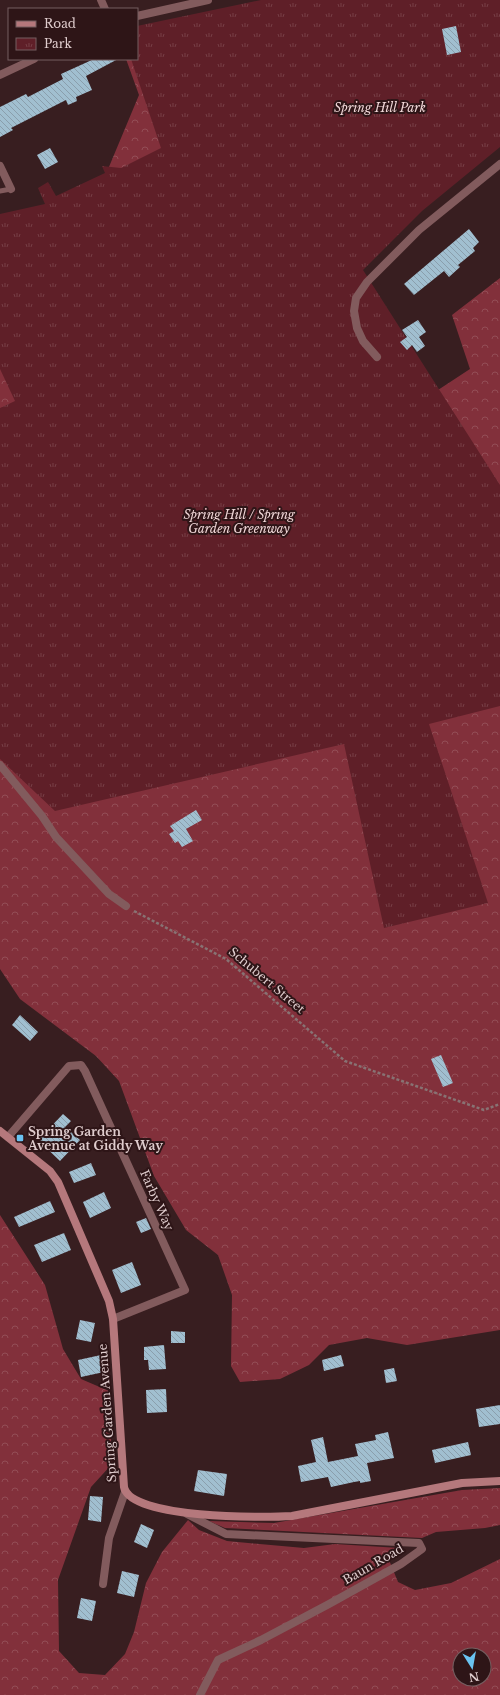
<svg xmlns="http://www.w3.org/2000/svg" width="500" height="1695" font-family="'Libre Baskerville',serif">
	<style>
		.forest { fill: url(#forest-crowns); fill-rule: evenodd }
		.park { fill: url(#park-tufts) }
		.building { fill: url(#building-back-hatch) }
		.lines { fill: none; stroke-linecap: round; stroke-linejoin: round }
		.path { stroke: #887273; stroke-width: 2.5; stroke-dasharray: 3 2; stroke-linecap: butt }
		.lane { stroke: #825b5d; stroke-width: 5 }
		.street { stroke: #825b5d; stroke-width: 8 }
		.secondary { stroke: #b5787c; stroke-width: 8 }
		.poi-dot { fill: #6ac3f1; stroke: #2e1517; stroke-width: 1.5 }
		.labels { text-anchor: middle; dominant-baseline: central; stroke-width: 4; stroke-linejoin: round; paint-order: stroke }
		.park-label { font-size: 12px; font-style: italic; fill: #f1d7d8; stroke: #2e1517 }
		.street-label { font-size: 12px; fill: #dfcccd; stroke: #2e1517 }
		.poi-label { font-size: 12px; font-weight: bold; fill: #dfcccd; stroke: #2e1517; text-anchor: start }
	</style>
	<defs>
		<pattern id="forest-crowns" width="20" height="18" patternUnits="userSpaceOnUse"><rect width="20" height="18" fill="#82303b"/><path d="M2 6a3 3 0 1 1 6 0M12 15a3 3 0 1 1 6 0" fill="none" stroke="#934d56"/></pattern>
		<pattern id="park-tufts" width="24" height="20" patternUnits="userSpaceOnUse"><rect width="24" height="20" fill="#5f1f28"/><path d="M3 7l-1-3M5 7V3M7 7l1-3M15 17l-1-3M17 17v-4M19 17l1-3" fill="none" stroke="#763e46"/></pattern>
		<pattern id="building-back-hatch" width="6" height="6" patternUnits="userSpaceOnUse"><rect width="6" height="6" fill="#a1bfd0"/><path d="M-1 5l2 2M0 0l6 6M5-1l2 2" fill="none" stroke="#8a9eac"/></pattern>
	</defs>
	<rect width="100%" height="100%" fill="#381e20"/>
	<g class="forest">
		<path d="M126 59H137L352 264 409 409 470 369 452 315 500 278V1330L407 1345 367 1338 329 1345 309 1365 280 1379 240 1382 231 1366 232 1295 218 1255 186 1230 154 1176 119 1081 96 1056 20 999 0 969V233L96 198 139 95Z"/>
		<path d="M0 1215 45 1285 63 1349 81 1379 109 1391 112 1464 91 1487 58 1580 59 1651 79 1673 105 1675 125 1654 134 1632 146 1583 162 1552 188 1520 199 1530 227 1541 304 1548 335 1544 399 1548 389 1560 398 1582 415 1590 451 1583 500 1559V1695H0ZM460 1655H484V1679H460Z"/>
		<path d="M500 1488V1525L485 1528 436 1532 422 1538 225 1528 209 1521 274 1523 462 1490Z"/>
	</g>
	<path class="park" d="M261 0H500V147L422 211 363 270 500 485V706L429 724 488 903 384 928 344 744 55 811 0 759V408L15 401 0 369V214L45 204 38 188 48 182 56 196 105 173 102 166 121 168 161 148 131 59H137V26Z"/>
	<g class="building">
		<path d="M456 26 461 52 447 55 442 29Z"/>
		<path d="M94 59H118L86 76 92 90 76 97 77 101 68 105 66 100 11 128 13 130 0 137V107L26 94 28 97 63 79 61 74Z"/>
		<path d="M50 148 58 162 45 169 37 155Z"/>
		<path d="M469 229 479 242 473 248 475 251 458 265 460 267 449 277 444 271 414 295 404 284Z"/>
		<path d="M418 320 426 332 419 337 425 346 417 352 412 345 407 350 400 342 407 337 402 330Z"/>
		<path d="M196 810 202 820 186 829 193 841 182 847 178 841 175 843 169 834 174 831 170 826Z"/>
		<path d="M20 1015 38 1032 30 1041 12 1025Z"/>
		<path d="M441 1055 453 1083 443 1087 431 1059Z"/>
		<path d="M63 1114 71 1121 65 1127 80 1140 60 1161 38 1140Z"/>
		<path d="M91 1163 96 1175 74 1183 69 1172Z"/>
		<path d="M104 1192 111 1208 90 1218 83 1202Z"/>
		<path d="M50 1201 55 1212 19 1227 14 1217Z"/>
		<path d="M146 1218 151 1229 141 1233 136 1222Z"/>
		<path d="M64 1233 71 1250 42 1262 34 1245Z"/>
		<path d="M132 1262 141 1285 121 1293 112 1270Z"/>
		<path d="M80 1320 95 1323 91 1342 76 1339Z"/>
		<path d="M171 1331 185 1332V1343H171Z"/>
		<path d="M164 1345 166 1369 149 1370 148 1360H144V1347Z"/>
		<path d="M101 1355 104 1372 81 1377 78 1360Z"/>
		<path d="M341 1355 344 1366 324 1371 322 1360Z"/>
		<path d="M394 1368 397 1381 386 1383 384 1370Z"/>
		<path d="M166 1389 167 1412 147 1413 146 1390Z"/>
		<path d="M500 1405V1424L479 1427 476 1409Z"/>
		<path d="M388 1432 394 1458 367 1463 371 1481 360 1483V1481L354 1482 331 1487 328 1477 301 1482 298 1466 316 1462 311 1440 323 1437 328 1462 358 1456 355 1444 376 1440 375 1435Z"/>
		<path d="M468 1442 471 1455 435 1463 432 1450Z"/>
		<path d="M198 1470 227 1474 224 1496 194 1491Z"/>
		<path d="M90 1496 103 1497 101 1522 88 1520Z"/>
		<path d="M141 1524 154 1530 147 1548 134 1542Z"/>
		<path d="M122 1571 139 1575 134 1597 117 1593Z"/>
		<path d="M81 1598 96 1601 92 1621 77 1618Z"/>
	</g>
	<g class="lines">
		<path class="path" d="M134 911 226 959 345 1061 484 1110 500 1104"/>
		<path class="lane" d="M0 191 11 189"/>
		<g class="street">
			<path d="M101 0 105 9"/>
			<path d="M137 16 208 0"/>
			<path d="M0 75 34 59"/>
			<path d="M0 166 11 189"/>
			<path d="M377 357 363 341 357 328 354 311 356 298 367 282 419 230 500 164"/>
			<path d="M0 765 42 816 56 837 109 894 126 906"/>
			<path d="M8 1137 69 1066 81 1065 85 1071 185 1290 113 1319"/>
			<path d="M187 1514 226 1534 419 1543 422 1549 401 1564 329 1604 261 1640 218 1660 200 1695"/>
			<path d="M103 1584 109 1538 125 1492"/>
		</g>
		<path class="secondary" d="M0 1131 50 1171 58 1182 109 1301 113 1319 124 1487C130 1519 264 1518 292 1516L462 1483 500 1481"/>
	</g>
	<rect class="poi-dot" x="16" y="1134" width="8" height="8" rx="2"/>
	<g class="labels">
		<g class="park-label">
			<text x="380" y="107">Spring Hill Park</text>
			<text x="239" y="514">Spring Hill / Spring<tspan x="239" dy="14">Garden Greenway</tspan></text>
		</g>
		<g class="street-label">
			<text transform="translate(267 980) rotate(40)">Schubert Street</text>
			<text transform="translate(157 1200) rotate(66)">Farby Way</text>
			<text transform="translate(107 1413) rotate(-94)">Spring Garden Avenue</text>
			<text transform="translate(373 1564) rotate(-30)">Baun Road</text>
		</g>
		<g class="poi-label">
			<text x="28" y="1131">Spring Garden<tspan x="28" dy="14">Avenue at Giddy Way</tspan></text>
		</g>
	</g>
	<rect x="8" y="8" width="130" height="52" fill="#2e1517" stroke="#755e60"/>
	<rect x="16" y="21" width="20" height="6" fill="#b5787c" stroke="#755e60"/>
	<text x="44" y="28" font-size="12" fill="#dfcccd">Road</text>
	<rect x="16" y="38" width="20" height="12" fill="url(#park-tufts)" stroke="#755e60"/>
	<text x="44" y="48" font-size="12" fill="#dfcccd">Park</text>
	<g transform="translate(472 1667) rotate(169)"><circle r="19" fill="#2e1517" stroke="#755e60"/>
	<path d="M0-3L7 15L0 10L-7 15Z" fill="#6ac3f1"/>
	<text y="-6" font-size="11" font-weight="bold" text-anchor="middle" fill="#dfcccd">N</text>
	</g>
</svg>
